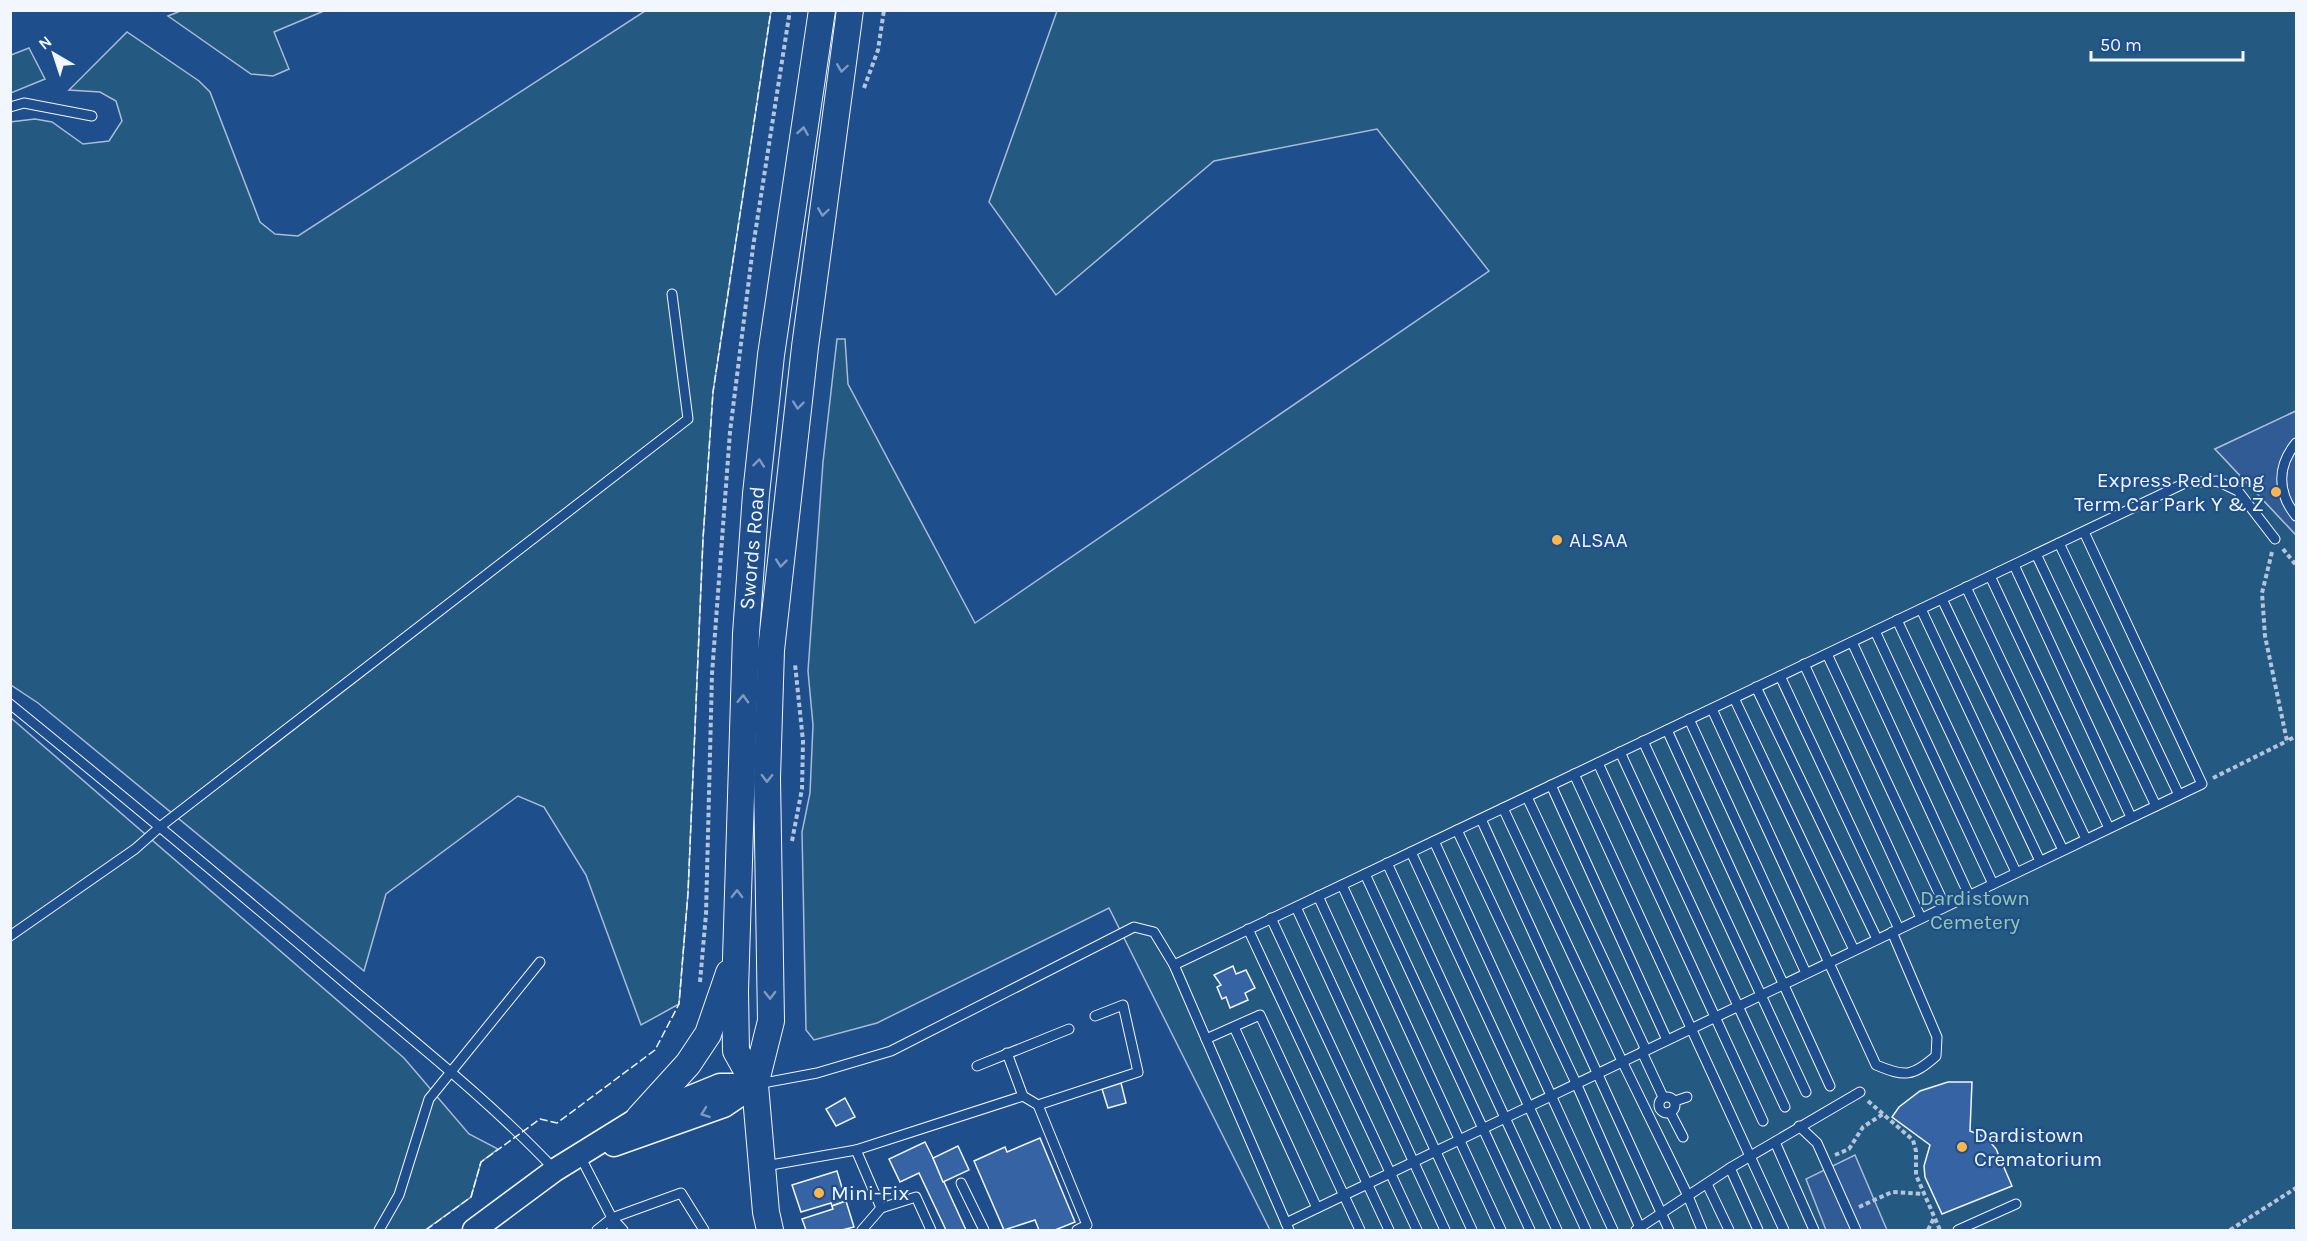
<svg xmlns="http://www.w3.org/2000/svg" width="2307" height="1241" font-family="Karla,sans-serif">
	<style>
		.green { fill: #245a82; stroke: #a8bbd7; stroke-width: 1.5 }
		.parking { fill: #305b95; stroke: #a8bbd7; stroke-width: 1.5 }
		.building { fill: #3563a3; stroke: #f2f6ff; stroke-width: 1.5 }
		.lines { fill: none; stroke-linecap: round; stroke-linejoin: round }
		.service-casing { stroke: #f2f6ff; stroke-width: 11 }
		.tertiary-casing { stroke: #f2f6ff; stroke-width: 25 }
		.secondary-casing { stroke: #f2f6ff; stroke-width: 28 }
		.path { stroke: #b3c4dc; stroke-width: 4; stroke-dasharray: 4.5 3; stroke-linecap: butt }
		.service { stroke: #1f4e8c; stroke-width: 9 }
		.tertiary { stroke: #1f4e8c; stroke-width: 22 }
		.secondary { stroke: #1f4e8c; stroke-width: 26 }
		.fence { stroke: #f2f6ff; stroke-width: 1.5; stroke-dasharray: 8 3; stroke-linecap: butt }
		.oneway { stroke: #7e9ac0 }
		.poi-dot { fill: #ffb74d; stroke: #1f4e8c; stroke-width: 2 }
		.labels { text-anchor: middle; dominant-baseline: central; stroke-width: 4.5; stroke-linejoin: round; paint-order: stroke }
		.poi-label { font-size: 21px; fill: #f2f6ff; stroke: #1f4e8c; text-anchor: start }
		.street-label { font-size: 21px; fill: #f2f6ff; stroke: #1f4e8c }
		.park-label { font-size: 21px; fill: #97c8a6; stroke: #1f4e8c }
	</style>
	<rect width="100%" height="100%" fill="#1f4e8c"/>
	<g class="green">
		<path d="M183 10H324V11L274 32 289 69 273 76 251 74 168 16Z"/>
		<path d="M645 11H771L713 392 703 539 688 893 679 1004 641 1025 586 875 544 807 518 796 386 894 364 971 38 703 11 685 10 122 35 119 52 122 83 144 109 141 122 121 116 101 100 92 69 90 127 32 199 81 210 92 260 222 275 234 298 236Z"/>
		<path d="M1057 11H2296V411L2215 449 2296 535V1230H1270L1109 908 877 1023 814 1040 806 1030 802 832 810 793 813 725 808 671 823 462 837 339H845L848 384 975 623 1489 271 1377 129 1214 161 1056 295 989 202Z"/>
		<path d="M29 48 45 79 11 93V55Z"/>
		<path d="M11 718 404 1058 469 1134 498 1149 481 1162 471 1197 425 1230H11Z"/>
	</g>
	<g class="parking">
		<path d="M2296 411V535L2215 449Z"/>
		<path d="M1855 1155 1887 1230H1826L1806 1179Z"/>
	</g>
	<g class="building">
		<path d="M1233 966 1236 974 1246 970 1255 988 1245 993 1248 1000 1230 1008 1226 997 1222 999 1217 987 1221 985 1214 975Z"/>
		<path d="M1948 1082H1972L1970 1131 1987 1138 1996 1149 2012 1186 1942 1214 1925 1177 1924 1166 1930 1145 1892 1117 1899 1107 1920 1091Z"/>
		<path d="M1121 1083 1126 1103 1108 1108 1102 1089Z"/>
		<path d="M845 1098 855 1117 836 1126 826 1109Z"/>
		<path d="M1040 1138 1075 1222 1055 1230H1039L1035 1220 1004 1230 974 1161 1005 1147 1007 1152Z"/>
		<path d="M925 1142 933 1158 966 1230H946L919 1173 900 1182 889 1159Z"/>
		<path d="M958 1146 969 1170 943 1182 933 1158Z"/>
		<path d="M837 1171 846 1201 832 1206 831 1203 801 1212 792 1185Z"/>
		<path d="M846 1201 854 1227 842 1230H806L802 1219 833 1209 832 1206Z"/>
	</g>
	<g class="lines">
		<g class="service-casing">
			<g id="service">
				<path d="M10 107 24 103 92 116"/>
				<path d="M2296 443C2277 466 2277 492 2296 516"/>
				<path d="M2059 543 2179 795"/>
				<path d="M2036 554 2156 806"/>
				<path d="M2014 565 2131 817"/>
				<path d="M1990 576 2109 828"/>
				<path d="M1966 587 2086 839"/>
				<path d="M1942 599 2063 850"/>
				<path d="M1921 609 2040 861"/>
				<path d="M1897 620 2016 872"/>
				<path d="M1875 631 1993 884"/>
				<path d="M1852 642 1969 895"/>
				<path d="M1827 654 1945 906"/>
				<path d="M1804 664 1921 918"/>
				<path d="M1780 676 1899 929"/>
				<path d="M1756 687 1877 939"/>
				<path d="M1734 698 1854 950"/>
				<path d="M10 704C123 796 235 889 345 983 417 1044 491 1102 555 1170"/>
				<path d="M1712 709 1876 1065C1905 1077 1912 1077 1936 1056L1937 1037 1892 932"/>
				<path d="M1689 719 1806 973"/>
				<path d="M1667 730 1830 1086"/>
				<path d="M1643 741 1806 1092"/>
				<path d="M1620 752 1785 1107"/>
				<path d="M1598 763 1763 1121"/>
				<path d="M1574 774 1784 1230"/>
				<path d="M1551 785 1667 1040"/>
				<path d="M1527 797 1646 1050"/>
				<path d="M1503 808 1622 1061 1688 1196 1702 1230"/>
				<path d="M1481 819 1669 1230"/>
				<path d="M1457 830 1576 1083 1641 1230"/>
				<path d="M1434 841 1613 1230"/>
				<path d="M1411 852 1586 1230"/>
				<path d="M1387 863 1557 1230"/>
				<path d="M1365 874 1530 1230"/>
				<path d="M1342 885 1501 1230"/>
				<path d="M1318 896 1472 1230"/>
				<path d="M1296 907 1445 1230"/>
				<path d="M1271 918 1417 1230"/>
				<path d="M1248 929 1389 1230"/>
				<path d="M10 936 135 849 161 826 688 419 672 294"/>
				<path d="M1174 965 2185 483 2217 481 2238 491 2275 539"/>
				<path d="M1234 1027 1317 1208"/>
				<path d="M1206 1039 1260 1015 1360 1230"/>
				<path d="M1642 1052 1663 1097"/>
				<path d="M1007 1053 1023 1096"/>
				<path d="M977 1066 1069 1029"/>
				<path d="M758 1084 817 1073 891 1051 1134 927 1154 932 1174 965 1289 1230"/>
				<circle cx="1667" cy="1105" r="8"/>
				<path d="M1675 1101 1687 1097"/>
				<path d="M1038 1105 1138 1072 1123 1005 1095 1016"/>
				<path d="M1670 1112 1683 1137"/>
				<path d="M1799 1126 1817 1143 1856 1230"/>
				<path d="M1775 1142 1814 1230"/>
				<path d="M856 1150 881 1208 916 1197 931 1230"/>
				<path d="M580 1156 612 1218V1230"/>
				<path d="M765 1166 856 1150 1023 1096 1038 1105 1087 1225 1077 1230"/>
				<path d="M1730 1168 1758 1230"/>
				<path d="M961 1183 984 1230"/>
				<path d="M1707 1184 1729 1230"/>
				<path d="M612 1218 623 1230"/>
				<path d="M1286 1223 2202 784 2084 532"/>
				<path d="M379 1230 399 1195 429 1099 540 962"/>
				<path d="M597 1230 612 1218 681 1193 704 1230"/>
				<path d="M862 1230 881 1208"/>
				<path d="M1636 1230 1730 1168 1860 1092"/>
				<path d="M1958 1230 2016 1204"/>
			</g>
		</g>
		<g class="tertiary-casing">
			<g id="tertiary">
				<path d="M614 1145 724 1106 755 1085"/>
				<path d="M474 1230 555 1170 639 1118 720 1085H755"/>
			</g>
		</g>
		<g class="secondary-casing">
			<g id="secondary">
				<path d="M755 1085 736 1051 735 991 746 634 756 494 771 355 822 10"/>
				<path d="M639 1118 688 1064 708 1034 729 973"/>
				<path d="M770 1230 766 1212 755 1085 771 1021 767 778 771 650 805 347 850 10"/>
			</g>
		</g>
		<g class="path">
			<path d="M864 88 878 50 884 10"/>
			<path d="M2283 549 2296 565"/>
			<path d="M2272 552 2262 593 2265 636 2287 741 2296 736"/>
			<path d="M2213 778 2287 741"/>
			<path d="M792 841 802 789 803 741 795 664"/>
			<path d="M700 982 706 914 712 674 730 432 753 247 790 10"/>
			<path d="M1868 1101 1913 1140 1916 1151V1175L1940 1230"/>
			<path d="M1835 1155 1849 1149 1863 1127 1883 1114"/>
			<path d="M1859 1207 1892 1192 1924 1194"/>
			<path d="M1928 1230 1934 1218"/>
			<path d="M2230 1230 2296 1188"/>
		</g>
		<use href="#service" class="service"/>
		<use href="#tertiary" class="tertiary"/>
		<use href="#secondary" class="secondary"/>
		<path class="fence" d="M426 1230 471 1197 481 1162 540 1119 557 1123 655 1050 679 1004 688 893 703 539 713 392 771 10"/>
	</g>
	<defs><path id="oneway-chevron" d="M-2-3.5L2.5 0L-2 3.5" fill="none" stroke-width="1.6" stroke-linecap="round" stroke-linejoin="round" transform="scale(1.5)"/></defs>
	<g class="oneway">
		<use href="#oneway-chevron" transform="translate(842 68) rotate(98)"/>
		<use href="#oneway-chevron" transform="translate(803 131) rotate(-81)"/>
		<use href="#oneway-chevron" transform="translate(823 212) rotate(98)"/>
		<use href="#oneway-chevron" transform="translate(798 405) rotate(96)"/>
		<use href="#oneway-chevron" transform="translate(759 463) rotate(-84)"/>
		<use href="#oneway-chevron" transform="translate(781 563) rotate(96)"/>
		<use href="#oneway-chevron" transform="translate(743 699) rotate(-88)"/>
		<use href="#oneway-chevron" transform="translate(767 778) rotate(91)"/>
		<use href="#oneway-chevron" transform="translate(737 894) rotate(-89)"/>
		<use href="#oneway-chevron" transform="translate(770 995) rotate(89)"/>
		<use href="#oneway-chevron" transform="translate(705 1113) rotate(160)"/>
	</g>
	<g class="poi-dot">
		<circle cx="2276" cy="492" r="6"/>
		<circle cx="1557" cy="540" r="6"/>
		<circle cx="1962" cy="1147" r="6"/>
		<circle cx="819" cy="1193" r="6"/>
	</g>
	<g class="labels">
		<g class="poi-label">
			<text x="2264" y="480" text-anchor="end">Express Red Long<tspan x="2264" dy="24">Term Car Park Y &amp; Z</tspan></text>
			<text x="1569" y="540">ALSAA</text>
			<text x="1974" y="1135">Dardistown<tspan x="1974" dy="24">Crematorium</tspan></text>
			<text x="831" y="1193">Mini-Fix</text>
		</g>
		<g class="street-label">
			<text transform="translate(752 548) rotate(-85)">Swords Road</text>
		</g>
		<g class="park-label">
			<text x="1975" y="898">Dardistown<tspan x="1975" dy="24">Cemetery</tspan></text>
		</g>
	</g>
	<rect width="2307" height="1241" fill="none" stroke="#f2f6ff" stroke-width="24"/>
	<g transform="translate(54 54) rotate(321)" stroke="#1f4e8c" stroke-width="4.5" paint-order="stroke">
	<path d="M0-4.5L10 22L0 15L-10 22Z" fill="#f2f6ff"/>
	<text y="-9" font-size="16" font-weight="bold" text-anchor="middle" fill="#f2f6ff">N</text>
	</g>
	<path d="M2091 51v9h152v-9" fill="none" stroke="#f2f6ff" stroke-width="3"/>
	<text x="2100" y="51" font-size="18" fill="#f2f6ff" stroke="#1f4e8c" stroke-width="4.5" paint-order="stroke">50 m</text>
</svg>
